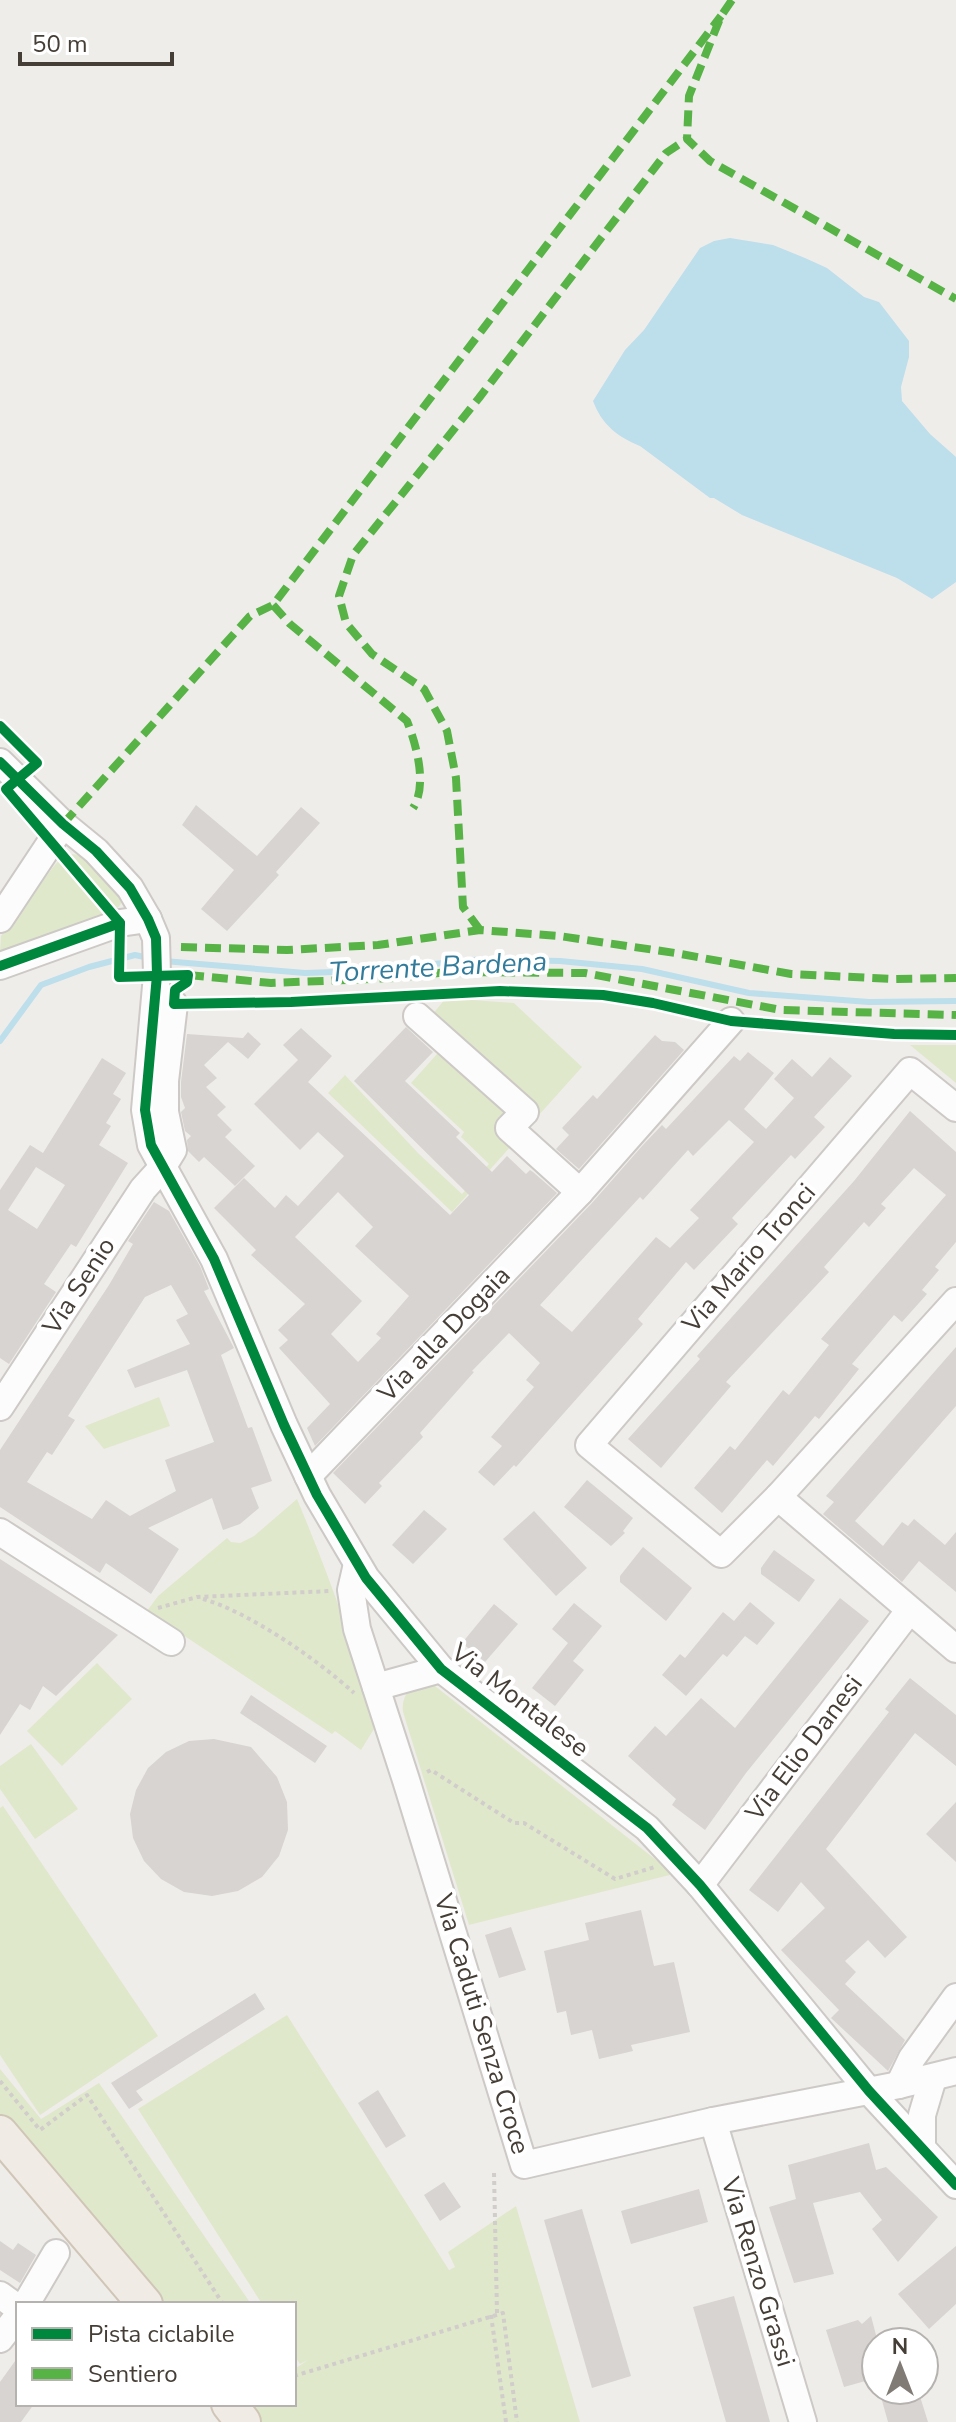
<svg xmlns="http://www.w3.org/2000/svg" width="956" height="2422" font-family="'Nunito Sans',sans-serif">
	<style>
		.green { fill: #e0e8cb }
		.water { fill: #bddeeb }
		.lines { fill: none; stroke-linecap: round; stroke-linejoin: round }
		.stream { stroke: #bddeeb; stroke-width: 6 }
		.building { fill: #d7d4d1; fill-rule: evenodd }
		.minor-casing { stroke: #ccc9c6; stroke-width: 30 }
		.major-casing { stroke: #d0c6b8; stroke-width: 38 }
		.path { stroke: #d0cdcb; stroke-width: 4; stroke-dasharray: 4 4; stroke-linecap: butt }
		.minor { stroke: #fdfcfc; stroke-width: 26 }
		.major { stroke: #f0ebe4; stroke-width: 34 }
		.quiet { stroke: #57b346; stroke-width: 8; stroke-dasharray: 16 8; stroke-linecap: butt }
		.cycleway-casing { stroke: #fff; stroke-width: 15 }
		.cycleway { stroke: #00873e; stroke-width: 10 }
		.labels { text-anchor: middle; dominant-baseline: central; stroke-width: 8; stroke-linejoin: round; paint-order: stroke }
		.street-label { font-size: 26px; fill: #453e36; stroke: #fff }
		.water-label { font-size: 28px; font-style: italic; fill: #327b9b; stroke: #fff }
	</style>
	<rect width="100%" height="100%" fill="#efedea"/>
	<g class="green">
		<path d="M72 854 84 856 121 896V904L111 915 5 953 0 952 1 936 54 866 63 856Z"/>
		<path d="M446 998 514 1003 582 1067 452 1212 328 1093 345 1075 419 1154 462 1194 489 1164 461 1137 464 1132 411 1083 437 1054 440 1055 454 1037 431 1016Z"/>
		<path d="M910 1045H956V1083Z"/>
		<path d="M159 1397 170 1426 104 1449 85 1426Z"/>
		<path d="M297 1499C328 1573 357 1650 374 1729L361 1750 335 1731 332 1734 147 1611 158 1596 227 1538 231 1542 240 1543 254 1536Z"/>
		<path d="M97 1663 132 1699 62 1766 27 1731Z"/>
		<path d="M426 1684 435 1686 674 1874 469 1925 403 1712C401 1695 410 1686 426 1684Z"/>
		<path d="M31 1744 78 1809 35 1839 0 1789V1766Z"/>
		<path d="M3 1806 158 2036 40 2115 0 2055V1808Z"/>
		<path d="M287 2015 449 2270 455 2267 448 2252 516 2206 580 2422H261L246 2404H294V2367L296 2368 308 2360 300 2364 294 2355V2304H262L138 2109Z"/>
		<path d="M0 2069 41 2119 99 2083 251 2304H161L0 2117Z"/>
	</g>
	<path class="water" d="M730 238 773 245 805 258 827 268 864 297 879 302 909 341V357L901 387 902 401 930 434 956 457V582L932 599 897 578 742 515 714 498H710L640 446C618 437 602 425 593 401L625 350 644 330 700 248 714 241Z"/>
	<g class="lines">
		<g class="stream">
			<path d="M164 961 305 973 363 971 484 959 560 961 642 969 749 993 869 1002 956 1001"/>
			<path d="M0 1041 41 985 89 967 135 955 149 958"/>
		</g>
	</g>
	<g class="building">
		<path d="M196 805 257 856 301 807 320 823 276 872 279 875 227 931 201 909 234 870 182 825Z"/>
		<path d="M406 1027 433 1052 405 1081 460 1133 456 1137 492 1172 507 1156 526 1174 530 1170 533 1172 557 1193 315 1446 307 1428 330 1404 279 1348 288 1340 278 1330 305 1304 251 1255 256 1250 214 1208 244 1178 275 1208 286 1195 298 1206 344 1156 318 1132 300 1150 254 1104 298 1060 283 1045 301 1028 332 1056 308 1082 450 1215 469 1195 354 1081ZM338 1192 373 1227 355 1246 409 1296 376 1334 381 1338 358 1362 331 1334 362 1301 295 1237Z"/>
		<path d="M248 1032 261 1044 248 1059 228 1042 204 1065 217 1078 206 1087 226 1107 217 1115 232 1130 225 1137 255 1166 235 1186 204 1157 199 1162 188 1151 187 1140 191 1136 185 1131 181 1112 185 1108 181 1097V1082L187 1034 243 1038Z"/>
		<path d="M655 1035 662 1041 675 1042 684 1050 579 1169 556 1149 569 1135 562 1128 593 1095 597 1099Z"/>
		<path d="M748 1052 774 1073 744 1109 766 1129 794 1098 774 1079 792 1059 812 1077 830 1057 852 1076 814 1117 825 1127 795 1159 791 1155 732 1218 738 1224 694 1270 686 1262 638 1319 643 1324 516 1467 514 1465 494 1486 478 1472 502 1446 491 1437 534 1387 526 1380 540 1363 509 1333 472 1371 474 1372 420 1433 423 1437 379 1483 382 1486 365 1504 333 1473 592 1203 643 1145 662 1125 666 1129 734 1056 740 1061ZM729 1120 754 1142 690 1210 699 1218 670 1248 656 1237 572 1332 540 1305 640 1197 643 1200 688 1150 693 1156Z"/>
		<path d="M102 1058 126 1073 113 1094 121 1099 106 1123 111 1126 99 1145 128 1163 76 1247 71 1244 44 1284 56 1292 9 1364 0 1358V1190L30 1145 43 1153ZM36 1167 65 1185 37 1229 8 1210Z"/>
		<path d="M910 1111 956 1152V1242L935 1267 939 1270 922 1290 927 1294 902 1322 894 1315 852 1364 859 1369 819 1419 815 1416 773 1466 767 1460 722 1513 694 1488 730 1446 735 1450 783 1390 789 1395 829 1345 821 1339 946 1195 914 1168 881 1204 886 1208 869 1227 864 1222 824 1267 829 1272 726 1382 731 1386 661 1468 628 1439 700 1359 697 1356 854 1181Z"/>
		<path d="M154 1202 169 1211 200 1266 209 1289 204 1291 234 1348 221 1355 248 1428 252 1427 272 1481 251 1488 259 1508 240 1524 223 1530 212 1498 148 1528 179 1549 151 1594 106 1563 100 1573 0 1507V1450L109 1285 133 1244 128 1241ZM171 1285 188 1314 176 1320 190 1344 127 1370 135 1388 187 1370 214 1442 165 1460 176 1491 130 1516 106 1500 92 1519 27 1482 47 1452 52 1455 75 1420 68 1416 145 1297Z"/>
		<path d="M956 1347V1406L855 1521 883 1546 902 1522 908 1526 914 1519 945 1545 956 1532V1592L919 1561 902 1582 823 1514 834 1502 826 1496Z"/>
		<path d="M587 1480 633 1518 623 1531 625 1533 611 1546 564 1507Z"/>
		<path d="M424 1510 447 1529 413 1564 392 1545Z"/>
		<path d="M534 1511 587 1568 556 1596 503 1539Z"/>
		<path d="M643 1547 692 1588 666 1621 620 1582V1576Z"/>
		<path d="M774 1550 815 1580 799 1602 761 1574V1568Z"/>
		<path d="M0 1559 118 1635 56 1696 43 1686 30 1710 20 1704 0 1735Z"/>
		<path d="M840 1598 869 1621 746 1773 705 1830 672 1805 676 1799 628 1756 655 1726 666 1736 701 1698 735 1728Z"/>
		<path d="M750 1602 775 1623 757 1645 745 1636 727 1657 723 1654 686 1696 662 1675 680 1654 685 1658 723 1612 734 1621Z"/>
		<path d="M574 1603 602 1626 573 1661 584 1670 555 1706 532 1688 568 1643 552 1629Z"/>
		<path d="M494 1604 518 1624 485 1662 462 1643Z"/>
		<path d="M910 1678 956 1715V1766L915 1733 826 1849 907 1937 885 1958 868 1940 845 1961 856 1972 845 1984 905 2040 888 2071 831 2018 839 2010 781 1950 825 1908 801 1882 778 1912 749 1890 889 1712 885 1709Z"/>
		<path d="M251 1695 327 1746 315 1763 240 1713Z"/>
		<path d="M214 1739 251 1747 277 1777 287 1802 288 1830 279 1856 262 1877 238 1891 212 1896 184 1892 161 1879 144 1861 133 1838 130 1814 136 1790 148 1768 166 1752 189 1741Z"/>
		<path d="M956 1802V1862L926 1834Z"/>
		<path d="M641 1910 654 1966 674 1962 690 2032 631 2045 633 2051 599 2059 592 2030 571 2035 566 2011 557 2013 544 1951 589 1940 585 1923Z"/>
		<path d="M511 1927 526 1970 499 1978 485 1935Z"/>
		<path d="M255 1993 265 2009 136 2091 143 2100 129 2109 111 2083Z"/>
		<path d="M378 2090 406 2136 386 2148 358 2103Z"/>
		<path d="M869 2143 876 2170 886 2167 938 2217 898 2262 872 2229 882 2220 860 2192 813 2203 834 2274 794 2283 769 2207 796 2199 788 2165Z"/>
		<path d="M444 2182 461 2207 440 2221 424 2195Z"/>
		<path d="M699 2189 708 2222 631 2244 621 2211Z"/>
		<path d="M582 2209 631 2376 592 2388 544 2220Z"/>
		<path d="M0 2241 13 2250 18 2243 36 2255 20 2283 0 2270Z"/>
		<path d="M956 2246V2304L929 2329 898 2294Z"/>
		<path d="M734 2296 770 2422H726L693 2307Z"/>
		<path d="M871 2316 876 2335V2378L844 2387 826 2330 858 2320 862 2324Z"/>
		<path d="M18 2357V2404H34L21 2422H0V2382Z"/>
		<path d="M879 2390H918L928 2422H888Z"/>
	</g>
	<g class="lines">
		<g class="minor-casing">
			<g id="minor">
				<path d="M0 762 63 824 96 851 130 888 148 919 156 938 157 975 145 1110 151 1145 214 1259 284 1425 317 1495 366 1578 441 1669 647 1828 700 1885 869 2091 956 2185"/>
				<path d="M0 919 63 824"/>
				<path d="M0 966 120 923 148 919"/>
				<path d="M417 1016 525 1112 509 1128 580 1192"/>
				<path d="M956 1108 910 1071 589 1445 721 1554 778 1497 956 1301"/>
				<path d="M0 1407 143 1189 162 1168 173 1150 165 1112V1081L174 1004"/>
				<path d="M308 1476 580 1192 731 1021"/>
				<path d="M778 1497 956 1649"/>
				<path d="M0 1532 171 1642"/>
				<path d="M357 1564 351 1590 357 1629 406 1780 524 2165 713 2121 899 2085 956 2071"/>
				<path d="M376 1687 441 1669"/>
				<path d="M700 1885 909 1611"/>
				<path d="M899 2085 912 2058 956 1997"/>
				<path d="M713 2121 803 2422"/>
				<path d="M922 2148V2115L933 2078"/>
				<path d="M0 2295 18 2308"/>
				<path d="M26 2304 56 2253"/>
				<path d="M0 2339 18 2316"/>
			</g>
		</g>
		<g class="major-casing">
			<g id="major">
				<path d="M0 2133 145 2304"/>
				<path d="M229 2404 243 2422"/>
			</g>
		</g>
		<g class="path">
			<path d="M203 1599C249 1612 318 1660 354 1693"/>
			<path d="M158 1608 197 1597 331 1591"/>
			<path d="M427 1772 431 1770 514 1823H524L615 1879 655 1867"/>
			<path d="M0 2081 40 2130 87 2095 223 2304"/>
			<path d="M494 2173 497 2313"/>
			<path d="M491 2315 506 2422"/>
			<path d="M294 2376 503 2313 517 2422"/>
		</g>
		<use href="#minor" class="minor"/>
		<use href="#major" class="major"/>
		<g class="quiet">
			<path d="M732 0 721 16 689 96 687 139 710 161 956 299"/>
			<path d="M273 605 290 624 407 721C416 744 428 785 413 808"/>
			<path d="M63 824 250 616 273 605 721 16"/>
			<path d="M480 930 463 907 456 778 447 731 424 689 372 654 346 623 339 596 353 555 479 398 666 153 687 139"/>
			<path d="M181 947 287 950 378 945 480 930 559 936 675 953 791 974 894 979 956 978"/>
			<path d="M188 975 271 983 395 978 448 972 585 973 781 1010 956 1015"/>
		</g>
		<g class="cycleway-casing">
			<g id="cycleway">
				<path d="M0 726 37 763 6 789 120 923 119 977 188 975 187 982 175 990 174 1004 291 1002 500 991 603 995 653 1003 731 1021 894 1034 956 1035"/>
				<path d="M0 762 63 824 96 851 130 888 148 919 156 938 157 975 145 1110 151 1145 214 1259 284 1425 317 1495 366 1578 441 1669 647 1828 700 1885 869 2091 956 2185"/>
				<path d="M0 966 120 923"/>
			</g>
		</g>
		<use href="#cycleway" class="cycleway"/>
	</g>
	<g class="labels">
		<g class="street-label">
			<text transform="translate(749 1258) rotate(-49)">Via Mario Tronci</text>
			<text transform="translate(79 1286) rotate(-57)">Via Senio</text>
			<text transform="translate(444 1334) rotate(-46)">Via alla Dogaia</text>
			<text transform="translate(520 1700) rotate(38)">Via Montalese</text>
			<text transform="translate(804 1748) rotate(-53)">Via Elio Danesi</text>
			<text transform="translate(482 2024) rotate(73)">Via Caduti Senza Croce</text>
			<text transform="translate(758 2272) rotate(73)">Via Renzo Grassi</text>
		</g>
		<g class="water-label">
			<text transform="translate(438 967) rotate(-3)">Torrente Bardena</text>
		</g>
	</g>
	<rect x="16" y="2302" width="280" height="104" fill="#ffffff" stroke="#b5b2af" stroke-width="2"/>
	<rect x="32" y="2328" width="40" height="12" fill="#00873e" stroke="#b5b2af" stroke-width="2"/>
	<text x="88" y="2342" font-size="24" fill="#453e36">Pista ciclabile</text>
	<rect x="32" y="2368" width="40" height="12" fill="#57b346" stroke="#b5b2af" stroke-width="2"/>
	<text x="88" y="2382" font-size="24" fill="#453e36">Sentiero</text>
	<g transform="translate(900 2366)"><circle r="38" fill="#ffffff" stroke="#b5b2af" stroke-width="2"/>
	<path d="M0-6L14 30L0 20L-14 30Z" fill="#807b75"/>
	<text y="-12" font-size="22" font-weight="bold" text-anchor="middle" fill="#453e36">N</text>
	</g>
	<path d="M20 52v12h152v-12" fill="none" stroke="#453e36" stroke-width="4"/>
	<text x="32" y="52" font-size="24" fill="#453e36" stroke="#ffffff" stroke-width="6" paint-order="stroke">50 m</text>
</svg>
